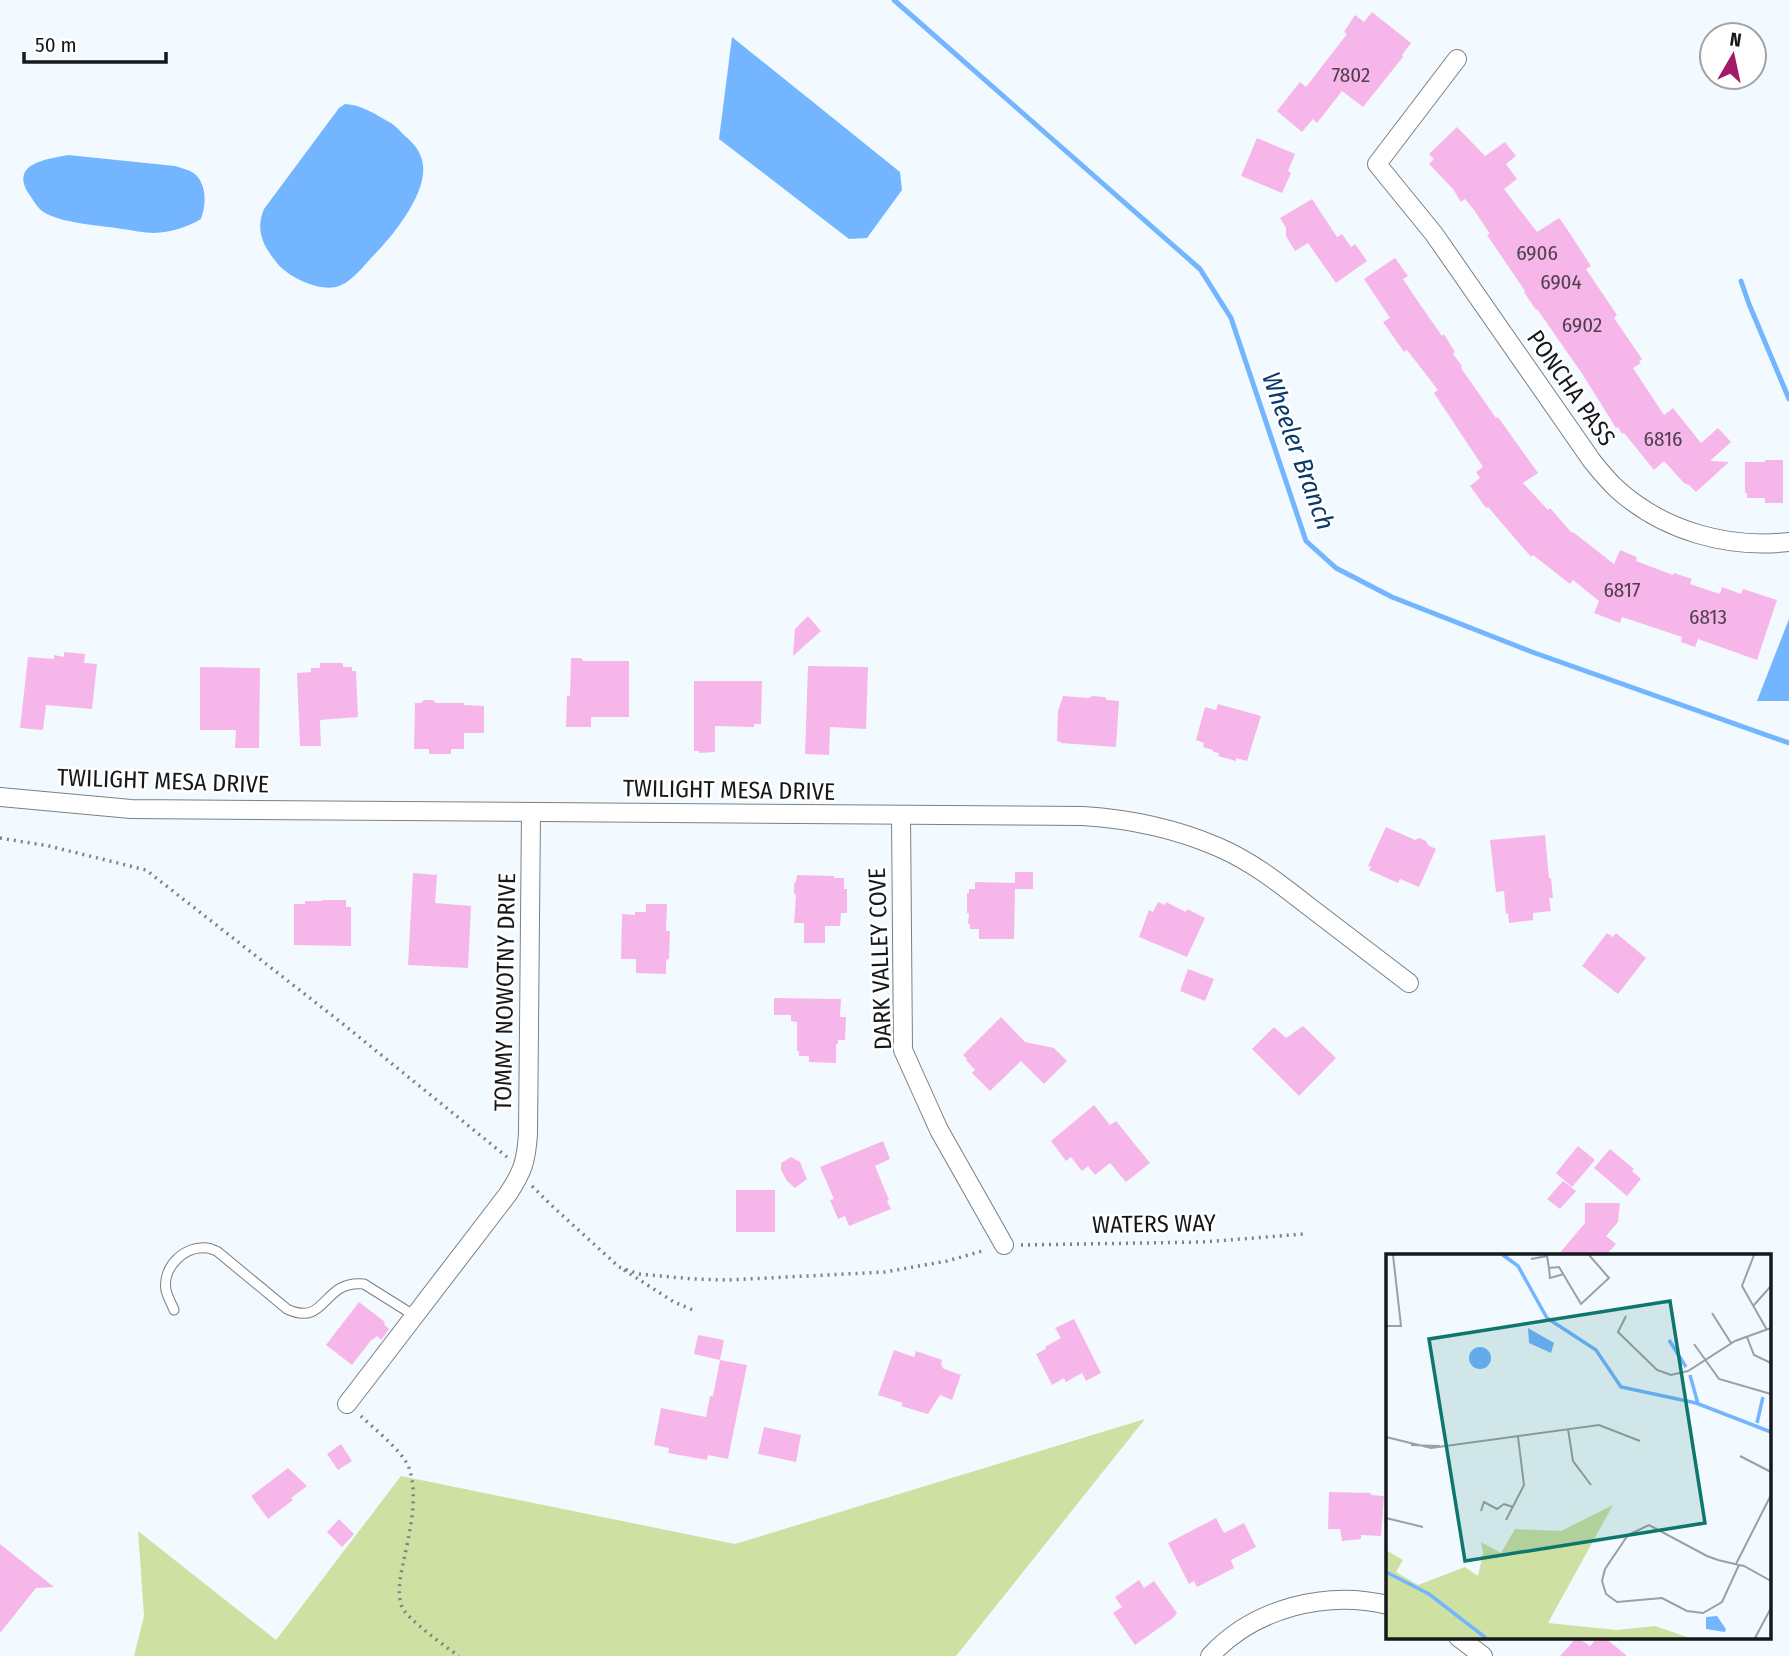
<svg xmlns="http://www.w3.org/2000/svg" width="1789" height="1656" font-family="'Fira Sans Condensed',sans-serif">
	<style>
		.green { fill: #cfe0a3 }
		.water { fill: #73b6ff }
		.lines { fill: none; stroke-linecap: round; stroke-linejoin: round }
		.stream { stroke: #73b6ff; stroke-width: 5 }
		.building { fill: #f7b6ea }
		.lane-casing { stroke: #7a8084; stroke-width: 11 }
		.street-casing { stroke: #7a8084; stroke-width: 20 }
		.path { stroke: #7d8285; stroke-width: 3.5; stroke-dasharray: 2 5; stroke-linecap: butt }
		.lane { stroke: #fff; stroke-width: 9 }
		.street { stroke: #fff; stroke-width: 18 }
		.labels { text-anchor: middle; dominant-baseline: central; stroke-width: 5; stroke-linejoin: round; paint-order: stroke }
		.number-label { font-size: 21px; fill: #4e404e }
		.street-label { font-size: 24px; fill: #16181a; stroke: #fff }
		.water-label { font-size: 26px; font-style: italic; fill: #093a68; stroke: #fff }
		.inset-river { fill: none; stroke: #73b6ff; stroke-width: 3.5 }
		.inset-road { fill: none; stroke: #9ba0a3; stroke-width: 2 }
		.view { fill: #0f766e; fill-opacity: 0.15; stroke: #0f766e; stroke-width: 3.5 }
		.inset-edge { fill: none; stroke: #16181a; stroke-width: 3.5 }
	</style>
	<rect width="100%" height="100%" fill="#f3faff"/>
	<path class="green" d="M1145 1419 956 1656H134L144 1616 138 1531 276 1640 401 1476 735 1544Z"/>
	<g class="water">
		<path d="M732 37 900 172 902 190 867 238 849 239 719 139Z"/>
		<path d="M345 104C362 105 375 114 389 122 395 125 400 131 405 136 412 142 418 148 421 157 433 187 394 234 375 254 364 265 353 281 339 286 321 293 288 277 277 263 263 246 255 230 264 209L339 108Z"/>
		<path d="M68 155 175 166C181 168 191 170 196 175 207 186 206 206 201 219 186 228 171 232 154 233 144 233 132 230 122 229 99 225 67 224 47 214 38 210 34 201 29 194 9 163 48 159 68 155Z"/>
		<path d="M1789 619V701H1757Z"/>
	</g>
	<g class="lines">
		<g class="stream">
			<path d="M894 0 1200 269 1231 318 1306 541 1336 568 1392 597 1532 652 1789 743"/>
			<path d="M1741 281 1749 304 1789 399"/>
		</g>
	</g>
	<g class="building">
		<path d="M1372 12 1411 43 1402 55 1403 57 1363 107 1342 91 1317 123 1313 119 1302 132 1277 111 1300 82 1306 87 1347 34 1344 32 1355 15 1364 22Z"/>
		<path d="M1457 127 1485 156 1505 142 1516 156 1506 164 1517 179 1504 189 1537 232 1559 218 1565 226 1591 266 1586 269 1617 315 1614 318 1642 359 1639 361 1641 363 1633 368 1664 415 1673 408 1701 443 1718 428 1731 442 1710 461 1729 462 1696 492 1689 485 1684 483 1664 461 1654 470 1624 433 1622 434 1618 427 1616 428 1583 375 1537 309 1536 310 1524 292 1525 291 1487 235 1490 234 1474 210 1465 199 1461 202 1453 189 1429 164 1434 159 1429 154Z"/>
		<path d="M1257 138 1295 154 1288 171 1291 173 1282 193 1241 176Z"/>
		<path d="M1312 199 1337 237 1342 234 1351 247 1355 244 1367 261 1336 283 1308 243 1295 251 1286 236V228L1280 218Z"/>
		<path d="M1395 258 1408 276 1403 279 1417 300 1442 336 1444 334 1455 352 1453 354 1462 366 1461 368 1496 418 1498 417 1538 473 1523 483 1548 510 1550 508 1572 533 1573 532 1614 564 1620 550 1637 557 1636 561 1673 575 1674 573 1692 579 1690 584 1720 594 1722 587 1741 594 1743 589 1777 600 1757 660 1698 639 1695 647 1681 642 1682 637 1622 617 1620 623 1594 613 1599 601 1573 580 1570 584 1533 555 1531 557 1488 507 1486 508 1470 486 1480 478 1476 472 1483 467 1434 393 1438 390 1407 350 1404 352 1383 322 1390 318 1364 279Z"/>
		<path d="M1765 460H1783V503H1765V498H1747V493H1745V462H1765Z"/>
		<path d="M808 616 821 631 793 656 795 629Z"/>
		<path d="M64 652 85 654 84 663 97 664 92 709 46 705 43 730 20 728 28 657 54 659V655L64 657Z"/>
		<path d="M571 658H581L583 661H629V717H591V727H566L567 696H570Z"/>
		<path d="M320 663H343V667H352V671H356L358 717 320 720 321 746H300L297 673 311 672V668H320Z"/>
		<path d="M808 666 868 667 866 729 830 727 829 755 805 754Z"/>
		<path d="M200 667 260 668 259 748H235L236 730H200Z"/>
		<path d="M694 681H762L761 724H754V727L715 726V752L699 753V751H694Z"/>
		<path d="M1063 696 1089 698 1092 696 1105 697 1107 700 1119 701 1116 747 1061 743V742L1057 741 1058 711Z"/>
		<path d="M424 700H433L436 703H464V705L484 706V733H464V749H451V754H429V749H414L415 703H421Z"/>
		<path d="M1218 704 1261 716 1247 761 1236 758V761L1218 756 1219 753 1213 752V750L1203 747 1204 743 1196 740 1205 707 1216 710Z"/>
		<path d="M1386 827 1415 840 1419 838 1426 841 1428 845 1436 849 1419 887 1400 879 1398 883 1369 870 1371 867 1368 866Z"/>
		<path d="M1545 835 1549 878H1551L1553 898H1549L1551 911 1533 913V920L1509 923 1508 913 1506 914 1504 891 1496 892 1490 840Z"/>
		<path d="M1015 872H1033V889H1015L1014 939H979V929H970V924H968L969 913H967V893H969V889H975V882L1015 883Z"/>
		<path d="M413 873 437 875 435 903 471 906 468 968 408 965Z"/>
		<path d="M797 875 834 876V878H844V889H847V913H841L840 926H825V943H804V923H794L796 896 794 893V884L796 881Z"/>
		<path d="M322 900H346V907H351V946L294 945V904H305V901H322Z"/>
		<path d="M1158 902 1165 905 1166 902 1186 912 1187 909 1205 918 1187 957 1139 937 1149 910 1153 912Z"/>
		<path d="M646 904H667L666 931H670L669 959 666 960V974L636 973V959H621L622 914 635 915V912H646Z"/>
		<path d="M1607 933 1613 937 1616 933 1646 958 1618 994 1582 966Z"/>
		<path d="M1188 969 1214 979 1205 1001 1180 991Z"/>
		<path d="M774 998 841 999 840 1017H846L845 1040H838V1044H836V1063L809 1062V1056H799V1051H797V1022L791 1021V1015H774Z"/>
		<path d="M1001 1017 1025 1042 1054 1048 1067 1061 1044 1084 1021 1061 990 1091 972 1073 975 1070 966 1060 967 1059 963 1055Z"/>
		<path d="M1303 1026 1336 1058 1299 1096 1252 1049 1274 1027 1286 1038Z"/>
		<path d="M1094 1105 1110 1125 1116 1121 1150 1163 1126 1182 1110 1163 1095 1175 1088 1166 1082 1171 1071 1157 1066 1161 1051 1141Z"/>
		<path d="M883 1141 890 1159 875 1166 889 1200 887 1201 891 1209 849 1226 845 1216 838 1219 830 1200 834 1199 820 1167Z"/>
		<path d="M1578 1146 1595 1160 1572 1187 1556 1173Z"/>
		<path d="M1610 1149 1634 1169 1632 1171 1641 1179 1627 1196 1594 1168Z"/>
		<path d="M791 1157 800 1162 807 1179 795 1188 787 1181 781 1170V1163Z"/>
		<path d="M1563 1181 1576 1191 1560 1209 1547 1199Z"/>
		<rect x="736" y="1190" width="39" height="42"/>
		<path d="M1585 1203H1620L1618 1222 1606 1236 1616 1244 1606 1255H1558L1585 1223Z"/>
		<path d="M359 1302 385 1322 384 1324 389 1329 381 1340 377 1336 373 1340 372 1339 352 1365 326 1345Z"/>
		<path d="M1074 1319 1101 1373 1086 1381 1082 1373 1066 1382 1064 1378 1052 1385 1036 1354 1046 1349 1045 1347 1061 1338 1055 1328Z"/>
		<path d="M698 1335 724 1340 720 1360 694 1354Z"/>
		<path d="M894 1350 914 1357 916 1351 942 1360 941 1365 943 1366 942 1368 961 1375 952 1400 940 1395 928 1414 901 1406 903 1403 878 1395Z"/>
		<path d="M720 1360 747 1365 728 1459 708 1455 707 1460 668 1453 669 1448 654 1445 661 1408 706 1417 710 1396H713Z"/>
		<path d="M764 1427 801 1435 796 1462 758 1454Z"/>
		<path d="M341 1444 352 1461 338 1470 327 1454Z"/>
		<path d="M288 1468 307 1486 291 1498 293 1500 268 1519 251 1496Z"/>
		<path d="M1329 1492 1371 1493V1495L1384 1496 1381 1536 1361 1535V1539L1342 1541 1340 1529H1328Z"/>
		<path d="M1216 1518 1224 1533 1244 1523 1256 1547 1231 1560 1234 1568 1197 1587 1194 1581 1189 1584 1168 1543Z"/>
		<path d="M339 1519 354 1534 342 1547 327 1532Z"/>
		<path d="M0 1544 54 1587 36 1588 0 1633Z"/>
		<path d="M1139 1580 1144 1588 1154 1581 1177 1613 1173 1618 1135 1645 1113 1613 1122 1607 1115 1597Z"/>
		<path d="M1577 1637 1590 1646 1598 1637H1604L1627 1656H1560Z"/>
	</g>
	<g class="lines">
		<g class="lane-casing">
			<path id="lane" d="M174 1310C172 1304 167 1296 166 1290 162 1267 185 1245 207 1248 209 1248 217 1251 218 1252L287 1309C327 1328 322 1279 364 1284L415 1316"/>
		</g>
		<g class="street-casing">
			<g id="street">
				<path d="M1457 59 1377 164 1434 234 1592 461C1600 471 1608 481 1618 490 1664 531 1728 549 1789 542"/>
				<path d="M0 797 131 809 1083 816C1130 819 1174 828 1218 847 1251 861 1279 883 1307 905 1341 931 1375 957 1409 983"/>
				<path d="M901 815 903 1050 939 1130 1004 1245"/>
				<path d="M347 1404 508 1194C523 1171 526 1162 528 1134L531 812"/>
				<path d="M1458 1637 1483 1656"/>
				<path d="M1210 1656C1254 1608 1326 1590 1388 1605"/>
			</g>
		</g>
		<g class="path">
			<path d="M0 838 49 846 146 870 343 1024 507 1157"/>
			<path d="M532 1186 550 1204 619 1267 639 1274 693 1279 728 1280 885 1272 947 1261 986 1250"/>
			<path d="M1021 1245 1203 1242 1304 1234"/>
			<path d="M624 1270 674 1302 695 1311"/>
			<path d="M361 1416C374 1429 402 1450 409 1468 419 1497 409 1535 403 1564 400 1578 397 1593 402 1607 406 1618 448 1649 459 1656"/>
		</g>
		<use href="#lane" class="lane"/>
		<use href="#street" class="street"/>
	</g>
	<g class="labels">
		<g class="number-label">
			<text x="1351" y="75">7802</text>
			<text x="1537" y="253">6906</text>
			<text x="1561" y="282">6904</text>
			<text x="1582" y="325">6902</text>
			<text x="1663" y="439">6816</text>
			<text x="1622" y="590">6817</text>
			<text x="1708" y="617">6813</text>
		</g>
		<g class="street-label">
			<text transform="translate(1571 388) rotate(55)">PONCHA PASS</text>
			<text transform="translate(163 781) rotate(2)">TWILIGHT MESA DRIVE</text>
			<text transform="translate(729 790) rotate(1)">TWILIGHT MESA DRIVE</text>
			<text transform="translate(880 959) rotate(-92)">DARK VALLEY COVE</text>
			<text transform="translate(505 992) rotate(-89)">TOMMY NOWOTNY DRIVE</text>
			<text transform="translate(1154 1224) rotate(-1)">WATERS WAY</text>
		</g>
		<g class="water-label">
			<text transform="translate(1298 451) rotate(70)">Wheeler Branch</text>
		</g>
	</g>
	<g transform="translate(1386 1254)">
		<rect width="385" height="385" fill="#f3faff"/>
		<path d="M227 251 162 369 231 376 269 372 304 384H0V296L17 306 10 318 32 331 79 313 92 322 97 299 95 288 115 299 129 275 175 277Z" fill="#cfe0a3"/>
		<path d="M142 74 168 89 165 99 143 89ZM83 104a11 11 0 1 1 22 0a11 11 0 1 1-22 0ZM331 362 340 375 339 378 320 375V363Z" fill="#73b6ff"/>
		<path class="inset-river" d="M117 1 132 12 161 64 210 96 235 133 310 149 385 178M283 86 300 113M304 121 312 150M371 169 377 143M0 318 43 340 100 384"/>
		<path class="inset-road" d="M368 1 356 32 381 76M145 5 161 2 163 14 173 13 195 50 223 24 203 1M163 14 164 24 178 20M368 51 385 32M326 59 345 89M240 62 232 78 271 116 285 121 302 117 349 87 385 74M0 72H15L7 1M361 83 368 101 385 109M308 90 333 125 385 140M182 175 187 207 205 231M0 183 45 194 213 171 254 187M25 191 54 192M354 202 385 218M95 257 98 248 111 255 118 250 127 253M0 264 37 273M120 266 138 231 132 183M350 310 385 241M353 311 336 348 317 359 301 357 276 344 231 348 220 340 216 327 219 315 242 281 263 271 321 302 332 306 353 311 358 312 385 327M369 384 385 354"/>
		<path class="view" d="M284 47 319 269 79 307 43 85Z"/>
		<rect width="385" height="385" class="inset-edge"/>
	</g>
	<g transform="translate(1733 56) rotate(9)"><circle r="33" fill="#ffffff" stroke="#a2a3a3" stroke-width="2"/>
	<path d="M0-5L12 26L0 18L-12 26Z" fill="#a11b68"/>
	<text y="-10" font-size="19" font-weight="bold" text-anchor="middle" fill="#16181a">N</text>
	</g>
	<path d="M24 52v10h142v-10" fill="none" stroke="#16181a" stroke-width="3.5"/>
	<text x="35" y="52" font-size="21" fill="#16181a" stroke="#ffffff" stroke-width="5" paint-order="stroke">50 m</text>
</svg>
